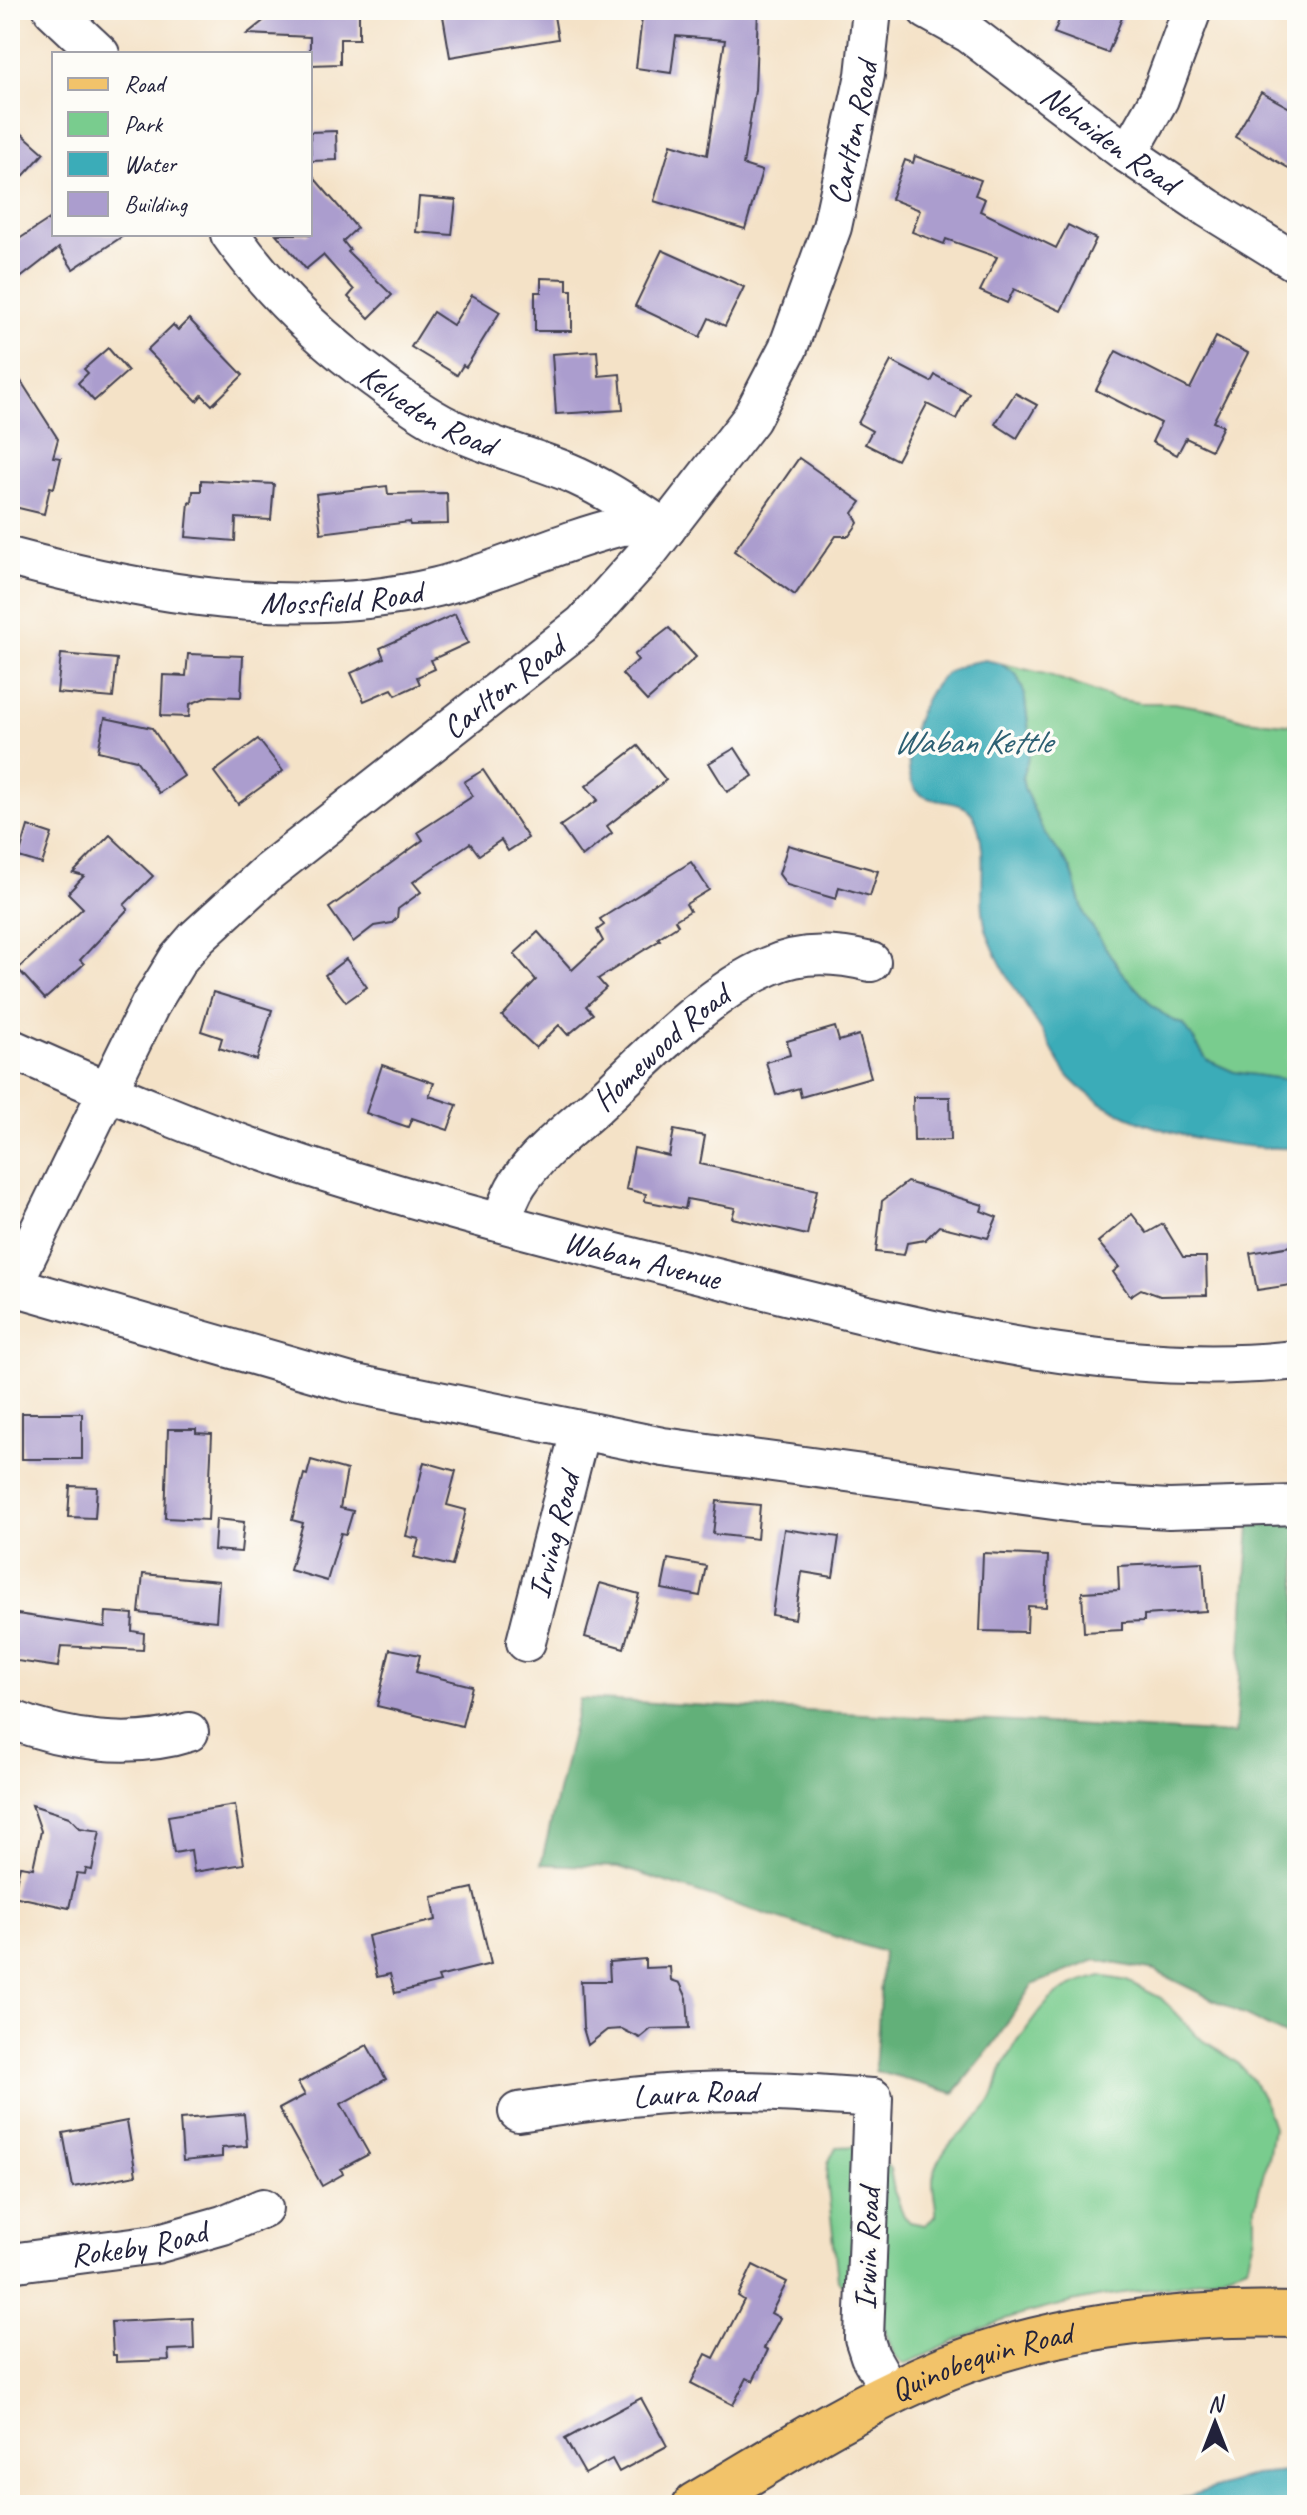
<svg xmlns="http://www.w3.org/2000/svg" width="1307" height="2515" font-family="Caveat,sans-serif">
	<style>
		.green { fill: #79cc8e; stroke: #4e7764; stroke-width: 2 }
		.forest { fill: #62b079; stroke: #42695a; stroke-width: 2 }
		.water { fill: #3bacb8; stroke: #2e677a; stroke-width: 2 }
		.building { fill: #ab9dce }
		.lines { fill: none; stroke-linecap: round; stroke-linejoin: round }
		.minor-casing { stroke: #423f50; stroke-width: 42 }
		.major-casing { stroke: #423f50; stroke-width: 48 }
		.minor { stroke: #fff; stroke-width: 38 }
		.major { stroke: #f2c36a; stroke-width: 44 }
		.labels { text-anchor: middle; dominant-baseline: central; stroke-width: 7; stroke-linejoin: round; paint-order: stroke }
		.street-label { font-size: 32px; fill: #22223b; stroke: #fdfcf7 }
		.water-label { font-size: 34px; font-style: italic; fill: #2d6073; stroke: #fdfcf7 }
	</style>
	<rect width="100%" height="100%" fill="#fdfcf7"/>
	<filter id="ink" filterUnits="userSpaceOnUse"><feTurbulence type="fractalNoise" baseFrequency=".0125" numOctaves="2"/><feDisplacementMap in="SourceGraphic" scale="16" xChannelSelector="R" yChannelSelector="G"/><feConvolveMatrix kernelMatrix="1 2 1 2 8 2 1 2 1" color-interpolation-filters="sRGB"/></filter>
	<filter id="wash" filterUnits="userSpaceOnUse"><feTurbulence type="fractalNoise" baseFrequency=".006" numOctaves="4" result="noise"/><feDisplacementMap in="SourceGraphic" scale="32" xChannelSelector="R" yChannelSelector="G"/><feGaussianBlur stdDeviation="1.8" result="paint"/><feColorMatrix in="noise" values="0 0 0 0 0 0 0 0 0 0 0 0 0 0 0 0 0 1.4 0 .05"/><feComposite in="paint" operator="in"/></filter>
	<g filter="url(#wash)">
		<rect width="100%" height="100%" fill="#f4e2c7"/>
		<g class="green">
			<path d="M999 663 1049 675 1112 698 1140 703H1174L1210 709 1246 720 1297 725V1078L1282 1079 1234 1072 1207 1060 1184 1025 1168 1018 1152 1005 1122 973 1085 916 1071 869 1043 831 1024 788 1022 777 1031 748 1024 692 1016 674Z"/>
			<path d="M1101 1976 1127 1981 1161 1998 1197 2036 1236 2062 1252 2079 1264 2101 1273 2127 1269 2153 1255 2206V2235L1247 2265C1203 2284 1156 2288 1109 2295 1079 2299 1047 2308 1018 2316 978 2327 943 2349 904 2364L894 2355 882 2322 838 2280 827 2180 828 2163 836 2147 861 2146 878 2155 890 2169 894 2191 904 2216 910 2222 925 2225 936 2216C937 2202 930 2186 934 2174 946 2136 969 2132 990 2103 997 2093 996 2086 1000 2075 1005 2058 1041 2005 1056 1995 1069 1985 1085 1981 1101 1976Z"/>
		</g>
		<path class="forest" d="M1297 1522V2041L1155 1971 1096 1960 1032 1985 995 2042 954 2093 875 2071 883 1952 619 1867 541 1864 580 1699 1235 1734 1250 1525Z"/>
		<g class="water">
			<path d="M985 660 999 663 1016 674 1024 692 1031 748 1022 777 1024 788 1043 831 1071 869 1085 916 1122 973 1152 1005 1168 1018 1184 1025 1207 1060 1234 1072 1282 1079 1297 1078V1148C1227 1150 1120 1130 1070 1078 1056 1062 1051 1044 1039 1026 1021 999 993 957 985 925 977 891 990 849 974 817 963 794 924 809 913 785 900 757 919 699 941 678 953 666 968 663 985 660Z"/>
			<path d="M1297 2471V2505H1161L1254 2475Z"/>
		</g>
		<g id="blocks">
			<g class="building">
				<path d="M277 10H359V39H340V64L310 65V37L247 34Z"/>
				<path d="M442 10H553L558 39 450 57Z"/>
				<path d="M643 10H758L755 90 743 165 762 171 745 229 654 201 671 144 707 155 725 40 676 36 671 73 636 68Z"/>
				<path d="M1063 10H1125L1108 53 1054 33Z"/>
				<path d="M1261 92 1297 112V173L1235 137Z"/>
				<path d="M10 123 44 153 10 191Z"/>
				<path d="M336 131 337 160 311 161 310 132Z"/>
				<path d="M915 156 981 180 975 195 985 199 980 211 1056 248 1068 225 1096 239 1061 311 1014 289 1007 303 980 291 997 257 946 239 944 244 912 232 920 210 891 199 905 160 913 163Z"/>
				<path d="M310 173 357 228 343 241 350 250 348 252 392 295 369 318 348 297 354 290 323 255 306 269 276 234H310Z"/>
				<path d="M419 197 456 200 452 235 416 232Z"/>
				<path d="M54 216V234H126L73 269 59 248 10 286V245Z"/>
				<path d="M662 250 744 287 725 326 709 318 700 337 635 306Z"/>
				<path d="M541 278 567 279V290H572V331H535V292H541Z"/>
				<path d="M472 295 500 312 466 367 463 365 457 375 411 347 433 312 453 325Z"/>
				<path d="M189 319 243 375 212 405 202 395 197 401 147 350 173 325 178 330Z"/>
				<path d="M1216 337 1248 353 1213 422 1223 426 1211 450 1186 438 1177 455 1152 442 1161 423 1096 390 1116 351 1190 389Z"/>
				<path d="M108 348 128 371 94 401 78 383 88 373 84 369Z"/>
				<path d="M597 351 599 376 620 374 623 410 556 414 552 354Z"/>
				<path d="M891 361 931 382 935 375 969 393 956 419 927 404 897 460 865 444 872 431 858 423Z"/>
				<path d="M10 364 58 439 53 457 61 458 54 488 50 487 44 514 10 506Z"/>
				<path d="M1015 393 1037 405 1017 438 995 424Z"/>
				<path d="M799 458 861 502 853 513 858 523 849 536H836L795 595 734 551Z"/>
				<path d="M201 480 274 484 271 520 236 518 235 541 186 537 189 502 192 503 193 491H201Z"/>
				<path d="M387 486 388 494 447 493 448 524 410 525 409 522 321 533 316 494Z"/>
				<path d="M455 614 468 643 431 660 435 669 417 677 420 684 396 695 392 689 364 701 351 673 384 658 380 648Z"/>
				<path d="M669 628 696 657 647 701 622 674 638 660 634 655Z"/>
				<path d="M61 654 117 659 113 698 57 693Z"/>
				<path d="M188 654 243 656 241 697 210 696 190 704 189 717 161 716 163 675 186 676Z"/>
				<path d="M105 718 152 728 184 776 159 793 136 760 98 751Z"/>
				<path d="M258 739 283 771 238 804 214 772Z"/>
				<path d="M638 746 666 780 607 826 612 833 582 857 560 826 598 800 586 786Z"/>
				<path d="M735 748 753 776 727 792 709 763Z"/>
				<path d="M483 770 528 838 508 851 501 840 479 855 470 843 413 882 421 892 398 909 397 918 392 923 374 926 353 942 329 908 423 840 418 832 473 796 464 782Z"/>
				<path d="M28 826 52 834 42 864 19 857Z"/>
				<path d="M110 835 153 876 124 905 128 909 80 960 84 964 45 999 18 969 83 908 68 893 84 876 73 873Z"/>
				<path d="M788 845 878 871 870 896 839 887 836 899 787 885 779 874Z"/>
				<path d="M691 862 709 890 686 904 690 911 675 920 678 925 658 938 660 940 598 979 606 988 586 1006 593 1014 568 1035 559 1025 536 1048 502 1016 536 980 514 954 538 932 572 970 603 941 597 930 604 925 600 919Z"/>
				<path d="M346 959 367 987 346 1002 325 975Z"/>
				<path d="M213 992 272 1010 257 1060 219 1048 222 1038 201 1031Z"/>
				<path d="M835 1027 839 1041 859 1035 871 1077 801 1097 799 1088 776 1095 766 1062 790 1055 787 1041Z"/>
				<path d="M382 1065 434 1083 429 1096 457 1105 448 1130 412 1118 408 1127 366 1113Z"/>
				<path d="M913 1097H950L951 1140 914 1141Z"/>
				<path d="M674 1130 705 1136 700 1164 817 1190 807 1235 732 1218 735 1208 687 1199 685 1209 644 1201 646 1194 626 1189 634 1148 669 1156Z"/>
				<path d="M907 1182 983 1205 981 1211 997 1217 988 1238 939 1226 925 1240 907 1243 904 1255 876 1252 882 1201Z"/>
				<path d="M1132 1214 1147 1233 1163 1224 1183 1257H1206L1207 1295 1160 1296 1141 1289 1130 1296 1113 1272 1119 1267 1098 1242Z"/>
				<path d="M1297 1245V1284L1257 1290 1250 1253Z"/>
				<rect x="22" y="1413" width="60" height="46"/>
				<path d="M168 1429H196V1433L212 1434 208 1520 165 1518Z"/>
				<path d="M311 1460 347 1470 340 1508 353 1511 346 1534 341 1533 327 1581 290 1570 303 1523 292 1520 304 1474 307 1475Z"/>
				<path d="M424 1462 456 1471 447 1505 466 1510 452 1566 414 1557 419 1539 406 1536Z"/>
				<path d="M70 1486 97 1487 95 1518 68 1517Z"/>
				<path d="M717 1501 760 1505 757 1539 713 1534Z"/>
				<path d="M216 1519 244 1522 241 1552 214 1550Z"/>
				<path d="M784 1529 839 1537 833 1577 802 1572 795 1619 772 1615Z"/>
				<path d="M983 1553 1048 1556 1046 1607 1028 1606 1027 1632 980 1631Z"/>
				<path d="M668 1559 706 1566 700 1596 662 1589Z"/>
				<path d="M1203 1562 1206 1611 1144 1615V1621L1122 1622V1630L1084 1632 1082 1592 1119 1590 1118 1566Z"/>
				<path d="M143 1574 219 1581 216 1621 139 1613Z"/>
				<path d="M600 1583 639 1594 624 1648 585 1637Z"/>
				<path d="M106 1612 133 1614 132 1631 144 1633 143 1650 61 1646 58 1667 10 1660V1613L105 1627Z"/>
				<path d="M390 1649 420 1655 416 1672 472 1686 462 1726 377 1706Z"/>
				<path d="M32 1805 69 1817 80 1828 100 1831 92 1870 86 1869 85 1874 77 1873 69 1908 13 1896 20 1866 33 1868 41 1831Z"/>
				<path d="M235 1805 244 1864 194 1872 191 1850 174 1853 168 1816Z"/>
				<path d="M473 1888 491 1964 438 1977 440 1982 395 1993 390 1974 377 1977 368 1936 436 1920 432 1897Z"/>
				<path d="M645 1959V1968L670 1967 671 1980 680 1983 687 1998 689 2028 651 2029 640 2038 622 2029 607 2030 588 2045 583 2028 581 1981H610L609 1962Z"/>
				<path d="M367 2045 386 2079 341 2104 369 2154 341 2169 343 2174 322 2186 279 2109 305 2095 298 2083Z"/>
				<path d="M244 2114 247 2146 222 2148V2157L183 2161 180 2119Z"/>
				<path d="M127 2121 136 2175 73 2187 63 2133Z"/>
				<path d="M753 2265 787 2282 771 2313 780 2318 764 2348 768 2350 753 2381 747 2378 733 2405 691 2383 706 2354 714 2358 744 2300 738 2296Z"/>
				<path d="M193 2318 194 2349 168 2350 169 2360 116 2362V2355H113L111 2322Z"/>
				<path d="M641 2398 667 2446 619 2472 612 2459 585 2474 565 2439Z"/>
			</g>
		</g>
	</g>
	<g filter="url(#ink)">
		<use href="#blocks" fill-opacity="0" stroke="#423f50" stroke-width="2"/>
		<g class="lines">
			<g class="minor-casing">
				<g id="minor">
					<path d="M53 10 100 54"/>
					<path id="s1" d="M927 10 970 34 1128 154 1208 208 1297 263"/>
					<path d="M1128 154 1159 99 1192 10"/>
					<path id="s2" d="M230 234C271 292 319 338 377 380 399 397 422 414 448 427 486 446 529 456 568 472 602 486 633 508 664 528"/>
					<path id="s3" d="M10 557C148 594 295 621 437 587 500 571 559 541 622 526L649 525 666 529"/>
					<path id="s4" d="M10 1048C108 1092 206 1134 309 1167 453 1213 602 1250 749 1286 927 1330 1112 1380 1297 1360"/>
					<path id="s5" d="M501 1222C506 1208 510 1195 518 1183 538 1153 569 1130 596 1106 645 1060 708 992 770 966 803 951 837 954 871 962"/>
					<path d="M10 1285 351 1383 663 1447 1083 1504 1169 1509 1297 1505"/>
					<path id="s6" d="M10 1290 150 1005 178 959 197 937 268 872 583 624 648 552 751 419 788 348 832 227 865 75 872 10"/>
					<path id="s7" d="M526 1642 580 1431"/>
					<path d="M10 1719C65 1741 133 1750 189 1732"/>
					<path id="s8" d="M518 2112C592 2101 664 2091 738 2091 783 2091 828 2095 873 2098L864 2338 870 2356 891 2393"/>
					<path id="s9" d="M10 2263 156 2244 223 2225 263 2208"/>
				</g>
			</g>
			<g class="major-casing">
				<g id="major">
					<path id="s10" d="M695 2505C769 2462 843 2413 923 2378 1037 2327 1173 2311 1297 2315"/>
				</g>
			</g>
			<use href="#minor" class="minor"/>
			<use href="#major" class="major"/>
		</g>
	</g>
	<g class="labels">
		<g class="street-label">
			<text stroke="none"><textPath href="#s6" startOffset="1468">Carlton Road</textPath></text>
			<text stroke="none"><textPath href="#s1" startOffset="224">Nehoiden Road</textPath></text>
			<text stroke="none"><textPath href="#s2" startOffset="268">Kelveden Road</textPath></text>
			<text stroke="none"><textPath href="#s3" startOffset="336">Mossfield Road</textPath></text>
			<text stroke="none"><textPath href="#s6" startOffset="796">Carlton Road</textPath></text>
			<text stroke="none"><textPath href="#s5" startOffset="240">Homewood Road</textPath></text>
			<text stroke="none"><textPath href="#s4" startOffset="668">Waban Avenue</textPath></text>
			<text stroke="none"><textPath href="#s7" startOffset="110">Irving Road</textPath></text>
			<text stroke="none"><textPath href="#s8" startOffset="178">Laura Road</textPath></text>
			<text stroke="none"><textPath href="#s9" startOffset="130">Rokeby Road</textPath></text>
			<text transform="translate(867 2249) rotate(-88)">Irwin Road</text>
			<text stroke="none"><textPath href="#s10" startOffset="322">Quinobequin Road</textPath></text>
		</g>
		<g class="water-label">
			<text x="972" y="741">Waban Kettle</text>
		</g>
	</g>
	<rect width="1307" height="2515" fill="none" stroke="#fdfcf7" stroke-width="40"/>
	<rect x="52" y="52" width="260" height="184" fill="#fdfcf7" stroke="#a5a5ac" stroke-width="2"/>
	<rect x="68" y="78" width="40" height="12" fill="#f2c36a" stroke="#a5a5ac" stroke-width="2"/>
	<text x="124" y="92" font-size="24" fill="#22223b">Road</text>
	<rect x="68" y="112" width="40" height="24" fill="#79cc8e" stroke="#a5a5ac" stroke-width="2"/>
	<text x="124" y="132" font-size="24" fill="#22223b">Park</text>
	<rect x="68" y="152" width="40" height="24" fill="#3bacb8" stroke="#a5a5ac" stroke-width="2"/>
	<text x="124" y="172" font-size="24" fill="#22223b">Water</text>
	<rect x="68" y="192" width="40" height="24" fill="#ab9dce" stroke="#a5a5ac" stroke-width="2"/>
	<text x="124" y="212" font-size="24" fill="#22223b">Building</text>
	<g transform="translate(1215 2423)" stroke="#fdfcf7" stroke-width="6" paint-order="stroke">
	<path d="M0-6L14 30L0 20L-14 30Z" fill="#22223b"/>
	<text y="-12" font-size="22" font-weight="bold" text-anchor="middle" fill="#22223b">N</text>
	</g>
</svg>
